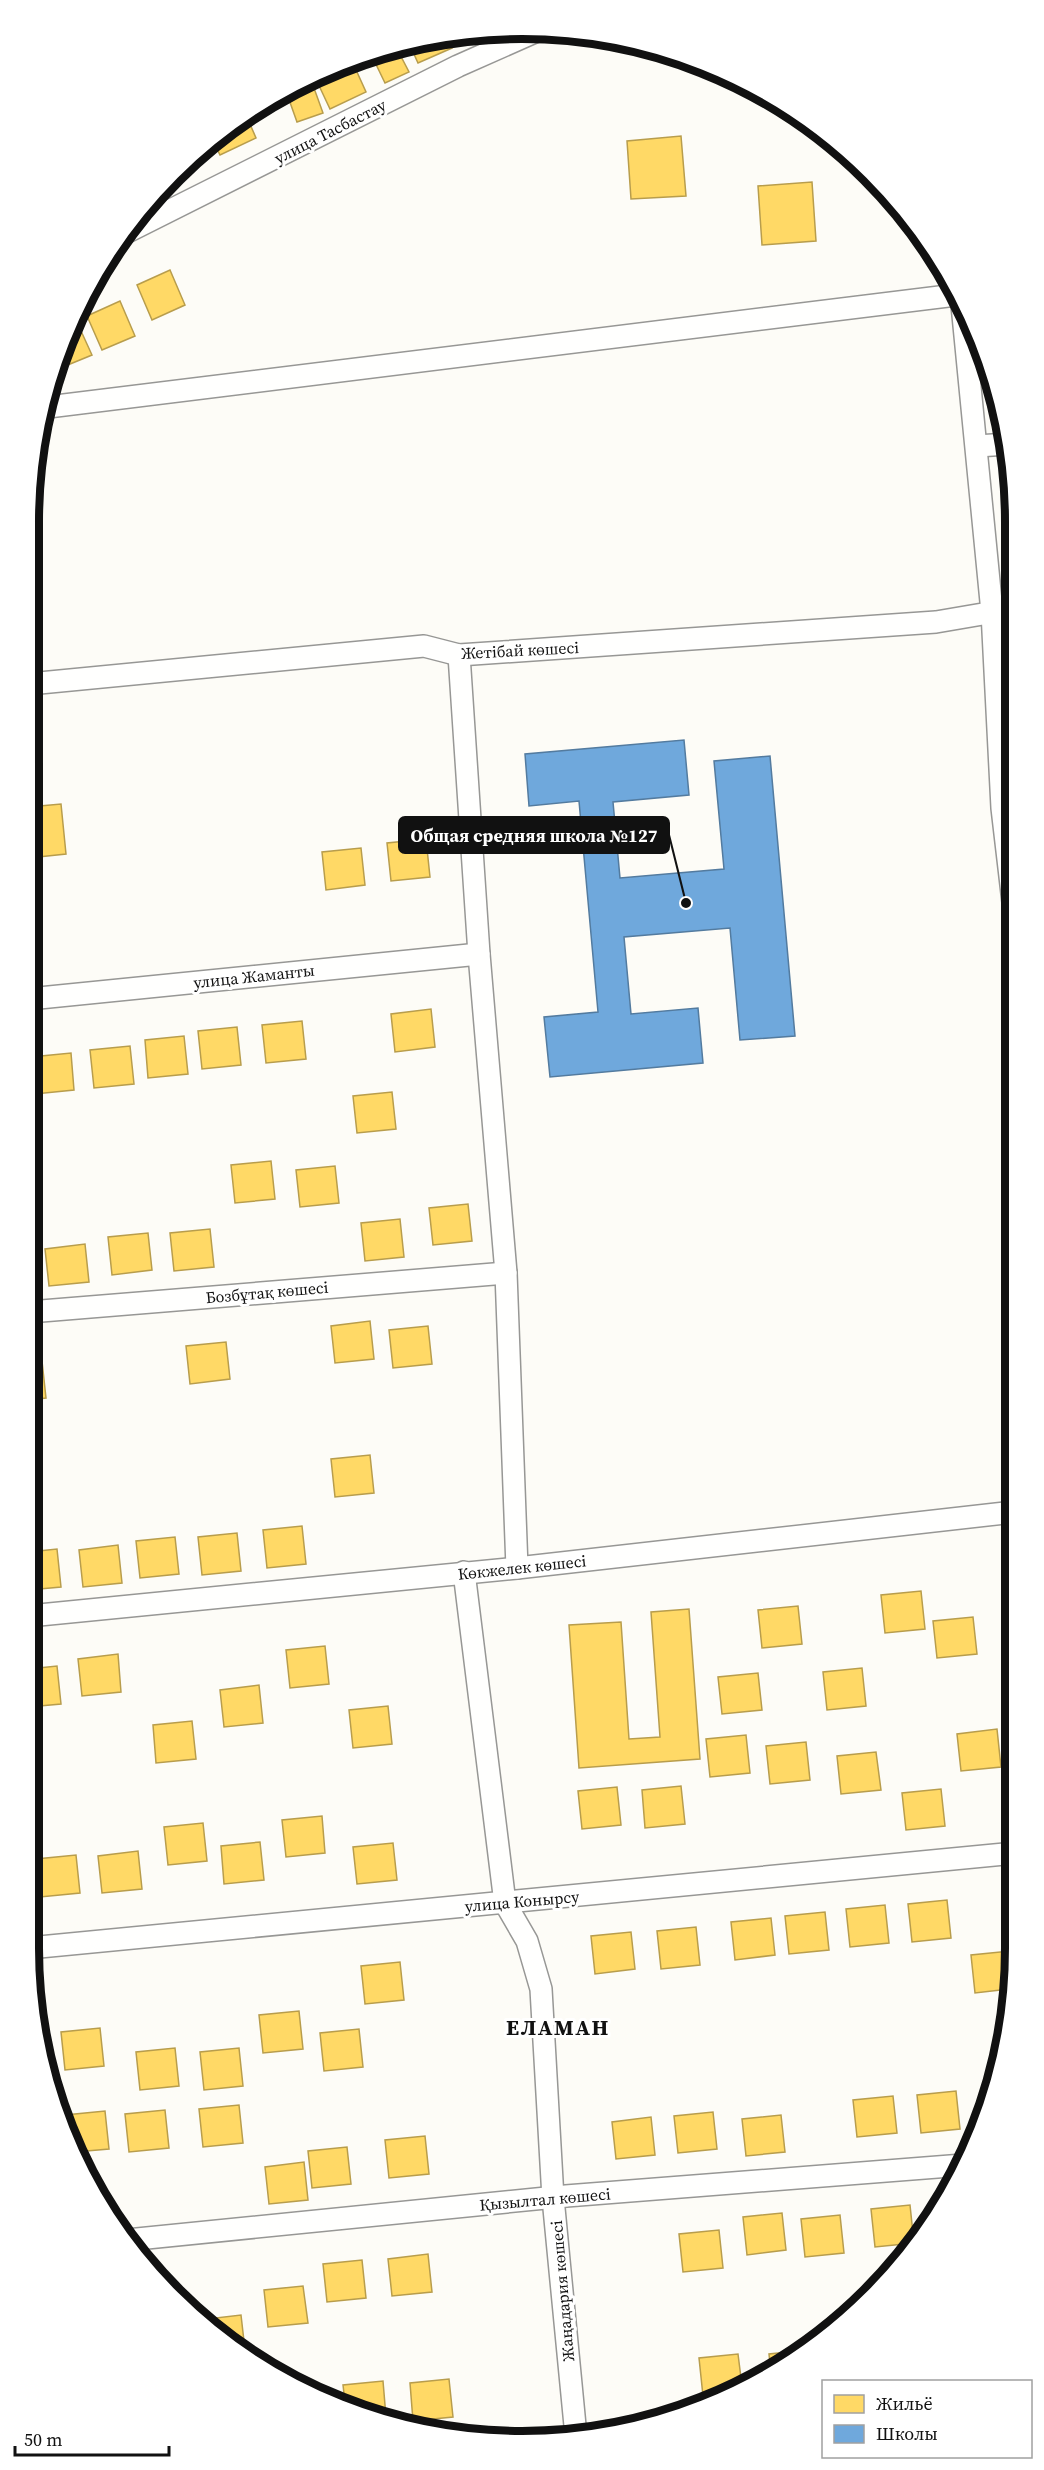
<svg xmlns="http://www.w3.org/2000/svg" width="1044" height="2470" font-family="'Source Serif 4',serif">
	<style>
		.homes { fill: #ffd966; stroke: #b89d4c; stroke-width: 1.5 }
		.schools { fill: #6fa8dc; stroke: #537b9f; stroke-width: 1.5 }
		.lines { fill: none; stroke-linecap: round; stroke-linejoin: round }
		.service-casing { stroke: #979795; stroke-width: 14 }
		.minor-casing { stroke: #979795; stroke-width: 24 }
		.service { stroke: #fffffe; stroke-width: 10 }
		.minor { stroke: #fffffe; stroke-width: 21 }
		.labels { text-anchor: middle; dominant-baseline: central; stroke-width: 6; stroke-linejoin: round; paint-order: stroke }
		.street-label { font-size: 16px; fill: #111; stroke: #fff }
		.district-label { font-size: 22px; font-weight: bold; letter-spacing: 1.5px; fill: #111; stroke: #fff }
		.rim { fill: none; stroke: #111; stroke-width: 8 }
		.leader { fill: none; stroke: #111; stroke-width: 2 }
		.callout-dot { fill: #111; stroke: #fff; stroke-width: 2 }
		.callout { fill: #111; stroke: #111; stroke-width: 2 }
		.callout-label { font-size: 18px; text-anchor: middle; font-weight: bold; fill: #fff }
	</style>
	<rect width="100%" height="100%" fill="#fdfcf7"/>
	<g class="homes">
		<path d="M490 30 491 31 461 45 457 35Z"/>
		<path d="M447 37 452 48 418 63 409 43Z"/>
		<path d="M395 45 409 72 385 83 371 54Z"/>
		<path d="M352 61 366 92 330 109 314 75Z"/>
		<path d="M310 77 323 113 297 122 286 91Z"/>
		<path d="M246 115 256 138 220 155 212 139Z"/>
		<path d="M681 136 686 196 631 199 627 141Z"/>
		<path d="M812 182 816 241 762 245 758 186Z"/>
		<path d="M170 270 185 305 152 320 137 285Z"/>
		<path d="M120 301 135 336 102 350 87 316Z"/>
		<path d="M76 320 92 355 58 369 55 362Z"/>
		<path d="M61 804 66 854 29 858V807Z"/>
		<path d="M426 839 430 877 391 881 387 843Z"/>
		<path d="M361 848 365 885 326 890 322 852Z"/>
		<path d="M431 1009 435 1047 395 1052 391 1014Z"/>
		<path d="M302 1021 306 1059 266 1063 262 1025Z"/>
		<path d="M237 1027 241 1065 202 1069 198 1031Z"/>
		<path d="M184 1036 188 1074 148 1078 145 1040Z"/>
		<path d="M130 1046 134 1084 94 1088 90 1050Z"/>
		<path d="M71 1053 74 1090 35 1094 31 1057Z"/>
		<path d="M392 1092 396 1129 357 1133 353 1096Z"/>
		<path d="M271 1161 275 1199 235 1203 231 1165Z"/>
		<path d="M335 1166 339 1203 300 1207 296 1170Z"/>
		<path d="M468 1204 472 1241 433 1245 429 1208Z"/>
		<path d="M400 1219 404 1257 365 1261 361 1223Z"/>
		<path d="M210 1229 214 1267 174 1271 170 1233Z"/>
		<path d="M148 1233 152 1270 112 1275 108 1237Z"/>
		<path d="M85 1244 89 1282 49 1286 45 1249Z"/>
		<path d="M30 1252 34 1290 29 1291V1253Z"/>
		<path d="M370 1321 374 1359 335 1363 331 1326Z"/>
		<path d="M428 1326 432 1364 393 1368 389 1330Z"/>
		<path d="M226 1342 230 1379 190 1384 186 1346Z"/>
		<path d="M42 1361 46 1398 29 1400V1362Z"/>
		<path d="M370 1455 374 1493 335 1497 331 1459Z"/>
		<path d="M302 1526 306 1564 267 1568 263 1530Z"/>
		<path d="M237 1533 241 1571 202 1575 198 1537Z"/>
		<path d="M175 1537 179 1574 140 1578 136 1541Z"/>
		<path d="M118 1545 122 1583 83 1587 79 1550Z"/>
		<path d="M57 1549 61 1587 29 1590V1552Z"/>
		<path d="M1008 1585H1014L1015 1623H1012Z"/>
		<path d="M921 1591 925 1629 885 1633 881 1595Z"/>
		<path d="M798 1606 802 1644 762 1648 758 1610Z"/>
		<path d="M689 1609 700 1759 579 1768 569 1625 621 1622 629 1739 660 1737 651 1612Z"/>
		<path d="M973 1617 977 1654 937 1658 933 1621Z"/>
		<path d="M325 1646 329 1684 290 1688 286 1650Z"/>
		<path d="M118 1654 121 1692 82 1696 78 1659Z"/>
		<path d="M57 1666 61 1704 29 1707V1669Z"/>
		<path d="M862 1668 866 1706 827 1710 823 1672Z"/>
		<path d="M758 1673 762 1710 722 1714 718 1677Z"/>
		<path d="M259 1685 263 1723 224 1727 220 1690Z"/>
		<path d="M388 1706 392 1744 353 1748 349 1710Z"/>
		<path d="M192 1721 196 1759 156 1763 153 1725Z"/>
		<path d="M997 1729 1001 1767 961 1771 957 1734Z"/>
		<path d="M746 1735 750 1773 710 1777 706 1739Z"/>
		<path d="M806 1742 810 1780 770 1784 766 1746Z"/>
		<path d="M876 1752 881 1790 841 1794 837 1756Z"/>
		<path d="M681 1786 685 1824 645 1828 642 1790Z"/>
		<path d="M617 1787 621 1825 582 1829 578 1791Z"/>
		<path d="M941 1789 945 1826 906 1830 902 1793Z"/>
		<path d="M322 1816 325 1853 286 1857 282 1820Z"/>
		<path d="M203 1823 207 1861 168 1865 164 1827Z"/>
		<path d="M260 1842 264 1880 224 1884 221 1846Z"/>
		<path d="M393 1843 397 1880 357 1884 353 1847Z"/>
		<path d="M138 1851 142 1889 102 1893 98 1856Z"/>
		<path d="M76 1855 80 1893 40 1897 36 1859Z"/>
		<path d="M947 1900 951 1938 912 1942 908 1904Z"/>
		<path d="M885 1905 889 1943 850 1947 846 1909Z"/>
		<path d="M825 1912 829 1950 789 1954 785 1916Z"/>
		<path d="M771 1918 775 1955 735 1960 731 1922Z"/>
		<path d="M696 1927 700 1965 661 1969 657 1931Z"/>
		<path d="M631 1932 635 1969 595 1974 591 1936Z"/>
		<path d="M1010 1951 1012 1968 1009 1989 975 1993 971 1955Z"/>
		<path d="M400 1962 404 2000 365 2004 361 1966Z"/>
		<path d="M299 2011 303 2049 263 2053 259 2015Z"/>
		<path d="M100 2028 104 2066 65 2070 61 2032Z"/>
		<path d="M359 2029 363 2067 324 2071 320 2033Z"/>
		<path d="M175 2048 179 2086 140 2090 136 2052Z"/>
		<path d="M239 2048 243 2086 204 2090 200 2052Z"/>
		<path d="M956 2091 960 2129 921 2133 917 2095Z"/>
		<path d="M893 2096 897 2133 857 2137 853 2100Z"/>
		<path d="M239 2105 243 2143 203 2147 199 2109Z"/>
		<path d="M165 2110 169 2148 129 2152 125 2114Z"/>
		<path d="M105 2111 109 2149 75 2152 68 2135 65 2115Z"/>
		<path d="M713 2112 717 2149 678 2153 674 2116Z"/>
		<path d="M781 2115 785 2152 746 2156 742 2119Z"/>
		<path d="M651 2117 655 2155 616 2159 612 2122Z"/>
		<path d="M425 2136 429 2174 389 2178 385 2140Z"/>
		<path d="M347 2147 351 2184 312 2188 308 2151Z"/>
		<path d="M304 2162 308 2200 269 2204 265 2167Z"/>
		<path d="M910 2205 914 2243 875 2247 871 2209Z"/>
		<path d="M940 2207 932 2219 931 2208Z"/>
		<path d="M782 2213 786 2250 747 2255 743 2217Z"/>
		<path d="M840 2215 844 2253 805 2257 801 2219Z"/>
		<path d="M719 2230 723 2268 683 2272 679 2234Z"/>
		<path d="M428 2254 432 2292 392 2296 388 2259Z"/>
		<path d="M362 2260 366 2298 327 2302 323 2264Z"/>
		<path d="M303 2286 308 2323 268 2327 264 2290Z"/>
		<path d="M241 2315 245 2350 207 2319Z"/>
		<path d="M798 2351 771 2374 769 2354Z"/>
		<path d="M738 2354 742 2386 718 2394 703 2396 699 2358Z"/>
		<path d="M449 2379 453 2417 413 2421 410 2383Z"/>
		<path d="M383 2381 386 2417 345 2402 343 2385Z"/>
	</g>
	<path class="schools" d="M684 740 689 795 613 802 620 878 724 869 714 761 770 756 795 1036 740 1040 730 928 624 937 631 1014 698 1008 703 1063 550 1077 544 1017 598 1012 579 801 529 806 525 754Z"/>
	<g class="lines">
		<g class="service-casing">
			<path id="service" d="M146 203 154 219"/>
		</g>
		<g class="minor-casing">
			<g id="minor">
				<path d="M125 233 458 66 537 31"/>
				<path d="M962 305 992 612 1002 808 1013 902"/>
				<path d="M48 407 956 295"/>
				<path d="M977 446 1008 444"/>
				<path d="M459 655 479 954 506 1273 517 1568"/>
				<path d="M29 684 424 646 459 655 936 622 1012 609"/>
				<path d="M29 999 479 954"/>
				<path d="M29 1312 506 1273"/>
				<path d="M464 1572 505 1903 527 1941 541 1989 553 2198 576 2436"/>
				<path d="M29 1616 517 1568 1014 1512"/>
				<path d="M29 1948 1015 1853"/>
				<path d="M127 2240 566 2196 963 2165"/>
			</g>
		</g>
		<use href="#service" class="service"/>
		<use href="#minor" class="minor"/>
	</g>
	<g class="labels">
		<g class="street-label">
			<text transform="translate(330 131) rotate(-27)">улица Тасбастау</text>
			<text transform="translate(520 650) rotate(-3)">Жетібай көшесі</text>
			<text transform="translate(254 976) rotate(-6)">улица Жаманты</text>
			<text transform="translate(267 1292) rotate(-5)">Бозбұтақ көшесі</text>
			<text transform="translate(522 1567) rotate(-6)">Көкжелек көшесі</text>
			<text transform="translate(522 1901) rotate(-5)">улица Конырсу</text>
			<text transform="translate(545 2199) rotate(-5)">Қызылтал көшесі</text>
			<text transform="translate(562 2291) rotate(-95)">Жаңадария көшесі</text>
		</g>
		<g class="district-label">
			<text x="558" y="2027">ЕЛАМАН</text>
		</g>
	</g>
	<path d="M0 0H1044V2470H0ZM522 39H522A483 483 0 0 1 1005 522V1948A483 483 0 0 1 522 2431H522A483 483 0 0 1 39 1948V522A483 483 0 0 1 522 39Z" fill="#fff" fill-rule="evenodd"/>
	<path class="rim" d="M522 39H522A483 483 0 0 1 1005 522V1948A483 483 0 0 1 522 2431H522A483 483 0 0 1 39 1948V522A483 483 0 0 1 522 39Z"/>
	<path class="leader" d="M686 903L669 835"/>
	<circle class="callout-dot" cx="686" cy="903" r="6"/>
	<rect class="callout" x="399" y="817" width="270" height="36" rx="6"/>
	<g class="callout-label">
		<text x="534" y="842">Общая средняя школа №127</text>
	</g>
	<rect x="822" y="2380" width="210" height="78" fill="#ffffff" stroke="#a0a0a0" stroke-width="1.5"/>
	<rect x="834" y="2395" width="30" height="18" fill="#ffd966" stroke="#a0a0a0" stroke-width="1.5"/>
	<text x="876" y="2410" font-size="18" fill="#111111">Жильё</text>
	<rect x="834" y="2425" width="30" height="18" fill="#6fa8dc" stroke="#a0a0a0" stroke-width="1.5"/>
	<text x="876" y="2440" font-size="18" fill="#111111">Школы</text>
	<path d="M15 2446v9h154v-9" fill="none" stroke="#111111" stroke-width="3"/>
	<text x="24" y="2446" font-size="18" fill="#111111" stroke="#ffffff" stroke-width="4.5" paint-order="stroke">50 m</text>
</svg>
